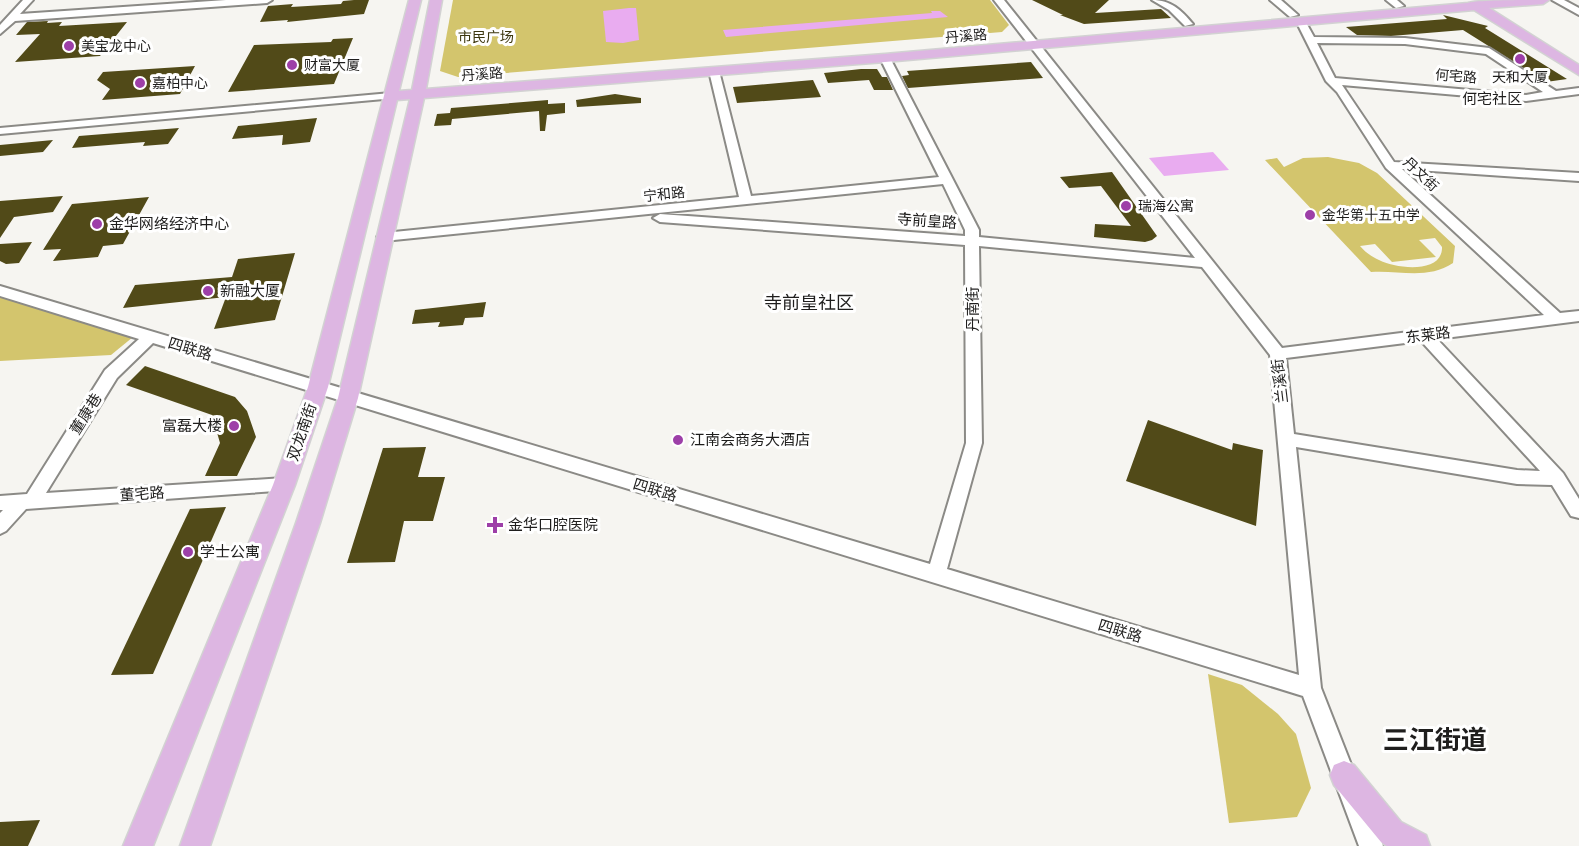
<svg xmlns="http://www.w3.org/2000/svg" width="1579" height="846" font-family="Raleway,'Noto Sans SC',sans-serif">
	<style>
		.green { fill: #d3c56d; fill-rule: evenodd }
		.water { fill: #e9acf0 }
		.building { fill: #514a18 }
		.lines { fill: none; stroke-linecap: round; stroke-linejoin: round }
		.minor-casing { stroke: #8b8a86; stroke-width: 4 }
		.major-casing { stroke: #d2d2d2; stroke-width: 3 }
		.minor { fill: #fff; fill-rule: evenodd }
		.major { fill: #ddb6e2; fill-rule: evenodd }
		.poi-dot { fill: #9d3fa8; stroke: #fff; stroke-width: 2 }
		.labels { text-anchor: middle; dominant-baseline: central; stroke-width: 6; stroke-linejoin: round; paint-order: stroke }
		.far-street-label { font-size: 14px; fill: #1f1e1d; stroke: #fff }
		.far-park-label { font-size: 14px; fill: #3c360e; stroke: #fff }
		.far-poi-label { font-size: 14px; fill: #1f1e1d; stroke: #fff; text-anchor: start }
		.far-quarter-label { font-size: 15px; fill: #1f1e1d; stroke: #fff }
		.street-label { font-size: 15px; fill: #1f1e1d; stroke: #fff }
		.poi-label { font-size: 15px; fill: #1f1e1d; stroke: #fff; text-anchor: start }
		.quarter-label { font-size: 18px; fill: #1f1e1d; stroke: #fff }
		.near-district-label { font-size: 26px; font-weight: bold; fill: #1f1e1d; stroke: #fff }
	</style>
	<rect width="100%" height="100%" fill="#f6f5f1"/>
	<g class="green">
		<path d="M453 0H990L1009 25 1002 32 458 77 440 71Z"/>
		<path d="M1328 157 1359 163 1377 173 1455 246 1453 263C1428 280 1399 270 1371 272L1265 160 1277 158 1284 167 1303 158ZM1435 238 1442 247C1443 274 1396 269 1379 260 1372 257 1365 252 1360 246L1375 244 1392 262 1436 257 1419 240Z"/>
		<path d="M0 297 133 337 111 355 0 361Z"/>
		<path d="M1208 674 1242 685 1278 714 1296 734 1311 788 1297 817 1229 823Z"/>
	</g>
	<g class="water">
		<path d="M629 8H636L639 40 623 43 606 42 603 11Z"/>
		<path d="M931 11H940L948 17 726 37 723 30 932 13Z"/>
		<path d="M1213 152 1229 170 1164 176 1149 158Z"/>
	</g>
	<g class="building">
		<path d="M354 0H369L364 14 287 22 288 20 260 22 268 6 293 4 291 7 341 4 343 1Z"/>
		<path d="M1032 0H1109L1095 13 1161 9 1171 18 1084 24 1060 15H1063Z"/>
		<path d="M1443 15 1488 26 1485 28 1567 79 1546 82 1463 30 1391 36 1357 35 1346 27 1447 19Z"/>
		<path d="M48 21 47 23 62 22 59 26 127 22 100 56 15 62 40 34 16 35 27 22Z"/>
		<path d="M353 38 334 84 228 92 254 45 331 42 333 39Z"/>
		<path d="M1031 62 1043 78 908 88 902 76 909 75 907 71Z"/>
		<path d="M195 66 180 94 102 100 110 89 97 80 103 72Z"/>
		<path d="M861 69H877L882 77H887L893 90H874L869 80 828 83 824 73Z"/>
		<path d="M813 80 821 97 737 103 733 87Z"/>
		<path d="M615 94 641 98V103L577 107 576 100Z"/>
		<path d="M548 100V104L565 103V113L547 115 545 131H540L539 111 452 119 451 125 434 126 437 114 450 113 451 108Z"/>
		<path d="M317 118 310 142 282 145 283 135 232 139 238 126Z"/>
		<path d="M179 128 168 144 143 146 145 142 72 148 79 136Z"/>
		<path d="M53 140 43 152 0 156V145Z"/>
		<path d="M1112 172 1157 236 1152 240 1145 242 1094 237 1095 224 1131 226 1101 186 1069 188 1060 177Z"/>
		<path d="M63 196 53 212 14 217 0 238V201Z"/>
		<path d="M149 197 123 244 103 246 98 257 53 261 61 249 43 250 72 204Z"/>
		<path d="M32 242 19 263 6 264 0 261V244Z"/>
		<path d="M295 253 275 320 214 329 226 297 123 308 135 285 232 277 238 259Z"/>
		<path d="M486 302 483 317 465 318 463 325 438 327 440 322 412 324 415 310Z"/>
		<path d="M145 366 235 397 247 411 256 437 237 476H205L220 443 212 415 126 385Z"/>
		<path d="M1148 420 1232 450 1233 443 1263 450 1256 526 1126 481Z"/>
		<path d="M426 447 418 477H445L433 521H404L395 562 347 563 383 448Z"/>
		<path d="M226 507 153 674 111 675 190 509Z"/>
		<path d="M40 820 28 846H0V822Z"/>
	</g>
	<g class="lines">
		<g class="minor-casing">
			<g id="minor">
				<path d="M23 0H33L20 14 226 0H272L267 3 15 21 0 34V25Z"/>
				<path d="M994 0H1004L1282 348 1544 315 1386 168 1337 92 1326 81 1296 21 1298 19H1304L1314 37 1405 38 1489 48 1556 91 1579 88V94L1526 101 1342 85 1394 162 1579 173V181L1402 169 1560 313 1579 311V321L1437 339 1563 473 1579 499V518L1571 516 1552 485 1517 484 1296 447 1321 688 1383 846H1359L1303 696 153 343 117 378 46 493 284 478 290 480 293 485 290 490 26 509 6 531 0 534V513L3 510H0V496L27 494 105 370 139 339 0 296V286L930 564 966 443 965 245 660 222 653 218 660 214 965 236V230L943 184 384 241 377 237 384 233 739 197 709 71 714 68 719 71 751 196 939 177 880 58 885 55 890 58 979 230V237L1195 258ZM1317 43 1405 44 1486 54 1543 92 1526 95 1335 78ZM979 246 1202 267 1270 355 1299 675 947 569 982 443ZM1421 341 1540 471 1517 470 1294 434 1286 358Z"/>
				<path d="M1152 0C1171 0 1181 10 1193 24L1185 26 1169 10Z"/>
				<path d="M1270 0H1281L1298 15 1290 17Z"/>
				<path d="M1386 0H1397L1404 6 1396 8Z"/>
				<path d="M1552 0H1564L1579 8V15Z"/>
				<path d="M391 93 397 96 395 98 0 134V128Z"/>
			</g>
		</g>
		<g class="major-casing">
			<g id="major">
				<path d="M409 0H421L399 91 412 90 430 0H442L426 89 885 54 1468 3C1476 0 1535 0 1549 0L1543 4 1489 8 1579 65V75L1474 10 885 62 424 98 358 398 320 523 210 846H180L296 523 338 398 410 99 397 100 328 387 295 485 153 846H123L273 485 308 387Z"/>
				<path d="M1344 761 1354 765 1401 822 1426 835 1430 846H1387L1381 842 1334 785 1330 775 1334 765Z"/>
			</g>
		</g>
		<use href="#minor" class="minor"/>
		<use href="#major" class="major"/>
	</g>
	<g class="poi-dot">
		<circle cx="69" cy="46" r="6"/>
		<circle cx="1520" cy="59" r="6"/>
		<circle cx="292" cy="65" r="6"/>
		<circle cx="140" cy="83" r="6"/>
		<circle cx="1126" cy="206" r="6"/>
		<circle cx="1310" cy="215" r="6"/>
		<circle cx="97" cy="224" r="6"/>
		<circle cx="208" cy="291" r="6"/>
		<circle cx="234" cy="426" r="6"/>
		<circle cx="678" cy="440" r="6"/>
		<path d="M492 516h6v6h6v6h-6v6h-6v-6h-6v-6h6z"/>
		<circle cx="188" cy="552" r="6"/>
	</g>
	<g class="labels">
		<g class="far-street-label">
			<text transform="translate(966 36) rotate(-5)">丹溪路</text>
			<text transform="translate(482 74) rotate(-4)">丹溪路</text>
			<text transform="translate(1456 76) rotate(5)">何宅路</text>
			<text transform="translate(1421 174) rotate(43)">丹文街</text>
			<text transform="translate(664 194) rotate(-6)">宁和路</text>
		</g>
		<g class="far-park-label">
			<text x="486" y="37">市民广场</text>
		</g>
		<g class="far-poi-label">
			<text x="81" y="46">美宝龙中心</text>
			<text x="304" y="65">财富大厦</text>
			<text x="1520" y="77" text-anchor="middle">天和大厦</text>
			<text x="152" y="83">嘉柏中心</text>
			<text x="1138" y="206">瑞海公寓</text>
			<text x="1322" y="215">金华第十五中学</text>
		</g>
		<g class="far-quarter-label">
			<text x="1492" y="99">何宅社区</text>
		</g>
		<g class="street-label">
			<text transform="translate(927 221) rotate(4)">寺前皇路</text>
			<text transform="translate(973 309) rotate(-90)">丹南街</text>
			<text transform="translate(1428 335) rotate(-7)">东莱路</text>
			<text transform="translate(190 349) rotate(17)">四联路</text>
			<text transform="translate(1280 381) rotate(-97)">兰溪街</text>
			<text transform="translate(86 414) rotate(-58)">董康巷</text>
			<text transform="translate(302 432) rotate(-71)">双龙南街</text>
			<text transform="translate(655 490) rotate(17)">四联路</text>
			<text transform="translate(142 494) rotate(-4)">董宅路</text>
			<text transform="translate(1120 631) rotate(17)">四联路</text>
		</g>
		<g class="poi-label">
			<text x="109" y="224">金华网络经济中心</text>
			<text x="220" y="291">新融大厦</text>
			<text x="222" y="426" text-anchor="end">富磊大楼</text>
			<text x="690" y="440">江南会商务大酒店</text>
			<text x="508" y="525">金华口腔医院</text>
			<text x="200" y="552">学士公寓</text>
		</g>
		<g class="quarter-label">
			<text x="809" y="302">寺前皇社区</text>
		</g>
		<g class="near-district-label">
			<text x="1435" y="740">三江街道</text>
		</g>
	</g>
</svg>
